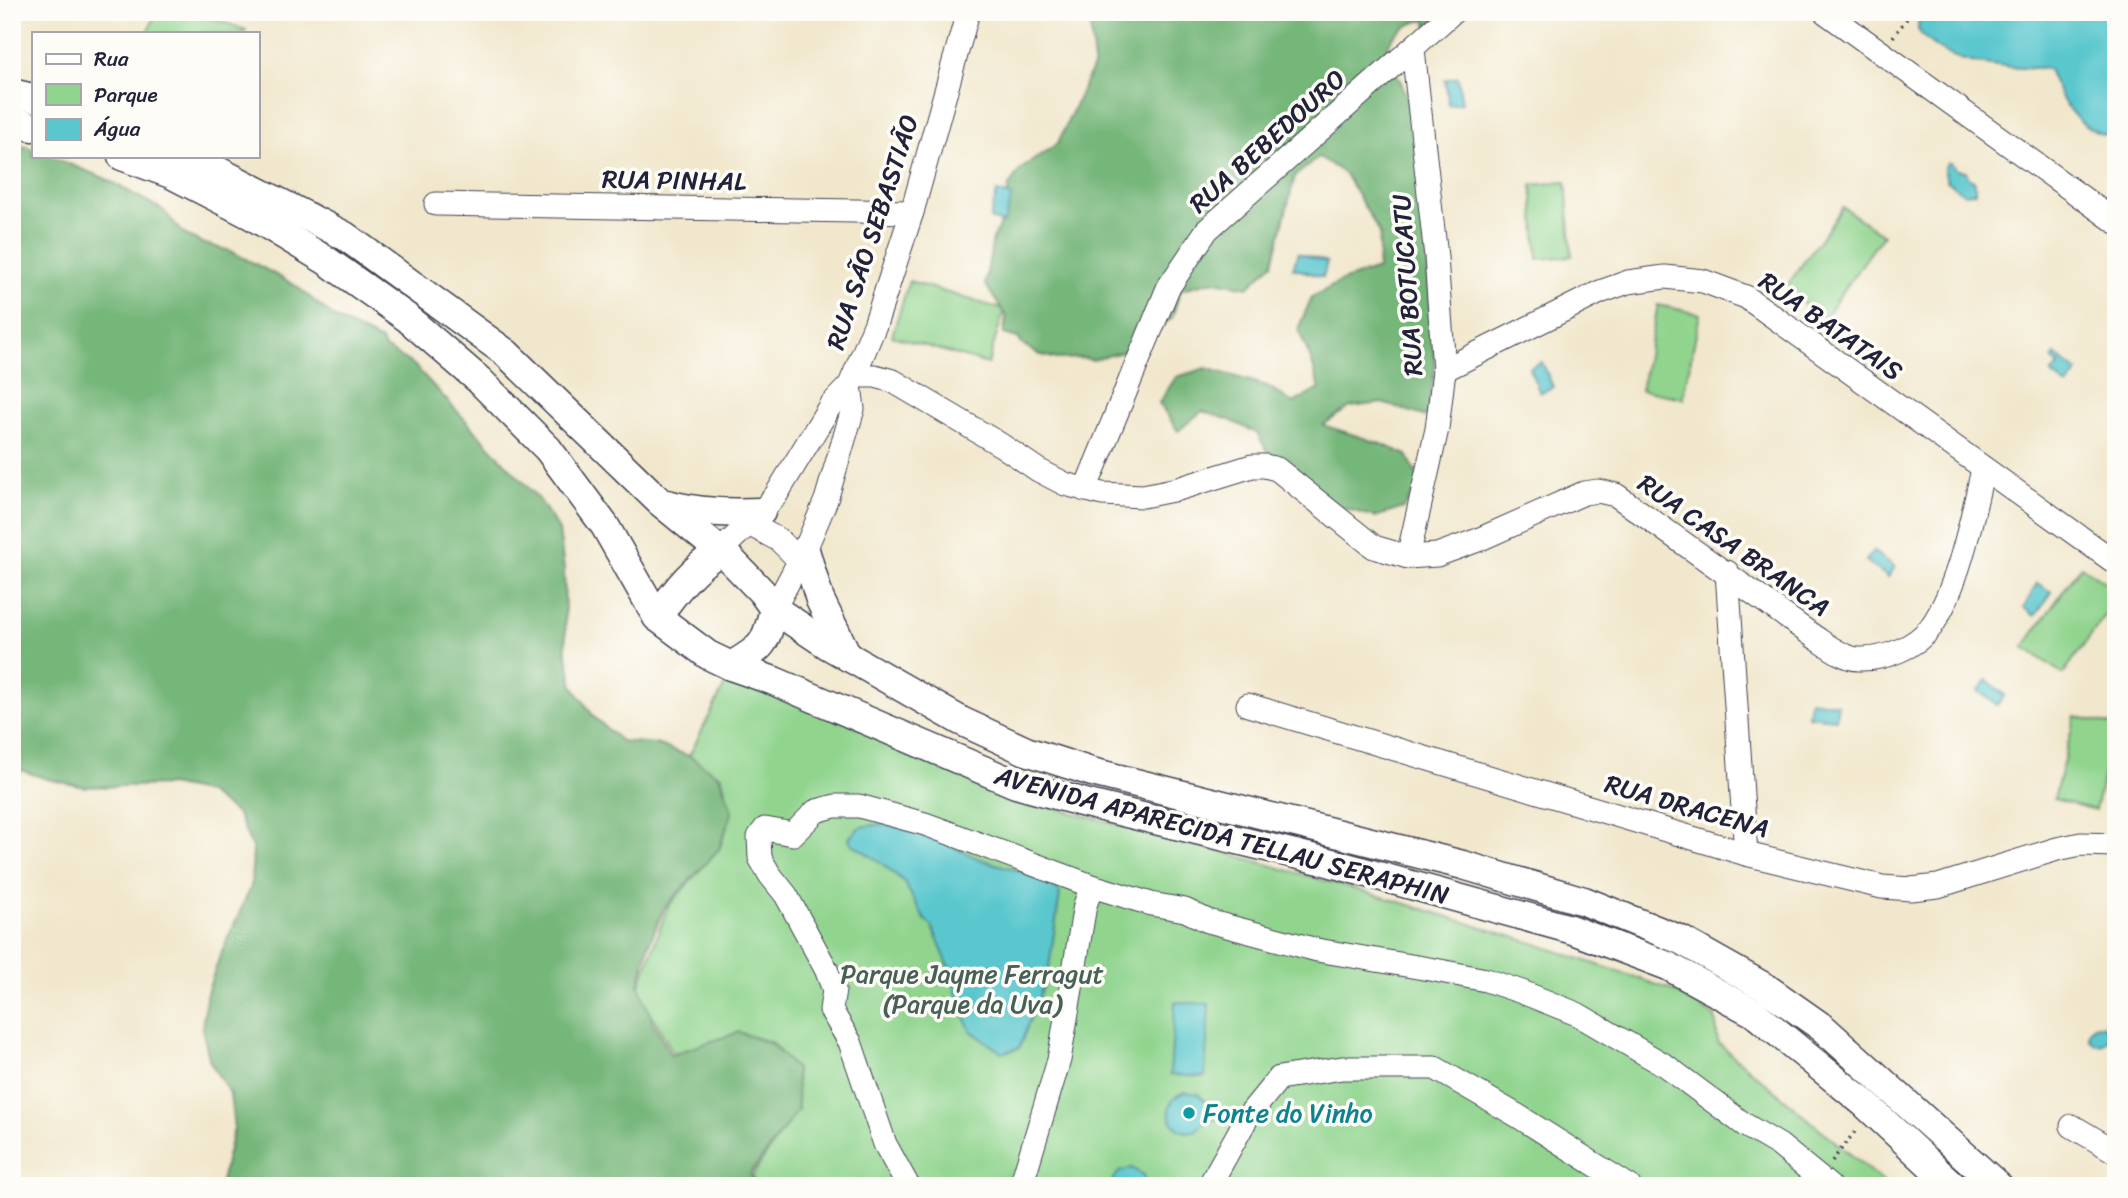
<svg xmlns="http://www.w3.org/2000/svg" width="2128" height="1198" font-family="Sriracha,sans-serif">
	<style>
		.green { fill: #90d48e; stroke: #597b64; stroke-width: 2 }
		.forest { fill: #74b679; stroke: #4b6c5a; stroke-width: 2 }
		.water { fill: #5ac7ce; stroke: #3e7484; stroke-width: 2 }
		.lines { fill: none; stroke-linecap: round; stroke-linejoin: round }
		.minor-casing { stroke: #414051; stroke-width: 25 }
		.major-casing { stroke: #414051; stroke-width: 31 }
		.path { stroke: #414051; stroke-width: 3.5; stroke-dasharray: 2 5; stroke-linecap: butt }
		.minor { stroke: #fff; stroke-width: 23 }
		.major { stroke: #fff; stroke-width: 28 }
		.culture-dot { fill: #0f9aa8; stroke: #fdfcf7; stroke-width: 2.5 }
		.labels { text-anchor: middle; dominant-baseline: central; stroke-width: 7; stroke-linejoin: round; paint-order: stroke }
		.street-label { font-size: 26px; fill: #22223b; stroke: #fdfcf7 }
		.park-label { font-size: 26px; fill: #486058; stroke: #fdfcf7 }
		.culture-label { font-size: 26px; fill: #0d838f; stroke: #fdfcf7; text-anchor: start }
	</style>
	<rect width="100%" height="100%" fill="#fdfcf7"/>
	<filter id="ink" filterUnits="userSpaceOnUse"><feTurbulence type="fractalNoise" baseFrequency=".0143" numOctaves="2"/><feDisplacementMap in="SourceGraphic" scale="14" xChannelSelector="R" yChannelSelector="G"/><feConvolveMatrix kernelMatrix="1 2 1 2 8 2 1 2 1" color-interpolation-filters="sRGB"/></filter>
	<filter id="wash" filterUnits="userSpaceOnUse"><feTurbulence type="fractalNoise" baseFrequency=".00686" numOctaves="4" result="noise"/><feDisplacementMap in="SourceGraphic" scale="28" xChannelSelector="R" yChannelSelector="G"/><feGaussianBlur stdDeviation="1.57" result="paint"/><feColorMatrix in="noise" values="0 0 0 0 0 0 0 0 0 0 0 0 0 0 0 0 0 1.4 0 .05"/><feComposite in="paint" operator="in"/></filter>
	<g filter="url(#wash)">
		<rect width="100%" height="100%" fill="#f1e7cc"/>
		<g class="green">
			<path d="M156 12H194L246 30 244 33H148Z"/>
			<path d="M1566 182 1572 256 1538 259 1532 185Z"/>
			<path d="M1843 207 1883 235 1824 318 1784 290Z"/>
			<path d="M909 281 1004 310 988 364 892 336Z"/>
			<path d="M1658 305 1700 314 1683 398 1641 390Z"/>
			<path d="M2081 566 2116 590V600L2063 674 2024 647Z"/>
			<path d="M731 673 1039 804 1227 853 1397 901 1539 945 1672 990 1715 1016 1718 1043 1888 1186H755L752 1176 798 1108 792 1068 773 1043 741 1033 674 1054 638 991 667 908 720 847 732 813 721 776 688 758Z"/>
			<path d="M2075 716 2116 726 2095 810 2054 799Z"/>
		</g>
		<g class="forest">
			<path d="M1089 12H1447L1427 26 1426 19C1410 23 1391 32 1387 50L1410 104 1421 168 1435 368 1427 417 1382 403 1350 407 1323 425 1379 443 1407 455 1421 482 1404 508 1375 517 1317 500 1272 459 1257 433 1230 420 1202 411 1178 431 1159 403 1176 377 1206 368 1267 386 1293 403 1320 389 1311 359 1298 329 1312 297 1344 280 1378 269 1380 233 1345 174 1319 157 1295 176 1273 263 1248 287 1214 281 1181 289 1172 318 1148 337 1122 352 1092 360 1083 358 1057 359 1038 354 1022 344 1018 338 1004 334 1006 316 985 284 993 239 1005 214 1009 186 1021 169 1058 143 1094 64Z"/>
			<path d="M12 141 33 149V156H49L104 178 163 210 184 234 202 243 230 251 261 267 295 285 335 318 381 341 385 348 414 365 539 499 559 530 564 570 566 650 573 686 594 717 621 741 656 744 689 756 719 776 732 811 719 849 664 908 649 944 639 985 653 1023 671 1055 739 1032 772 1044 796 1069 798 1110 750 1174 753 1186H220L234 1128 230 1094 210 1062 202 1028 207 993 220 956 251 887 253 849 238 815 208 793 170 785 85 787 47 779 12 767Z"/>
		</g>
		<g class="water">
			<path d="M1919 12H2101L2116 35V127L2105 135C2074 126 2059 97 2048 69 2038 66 2032 69 2022 68 1984 65 1943 63 1918 30Z"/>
			<path d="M1458 77 1462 103 1449 105 1445 80Z"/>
			<path d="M1948 163H1951L1957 170 1966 171 1968 177 1975 182V192L1965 194 1947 181 1944 168Z"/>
			<path d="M997 192 1012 196 1004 223 990 219Z"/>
			<path d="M1298 253 1327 262 1323 277 1293 268Z"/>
			<path d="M2055 355 2078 372 2067 386 2051 374 2059 365 2052 359Z"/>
			<path d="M1542 362 1553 387 1540 393 1529 368Z"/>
			<path d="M1873 551 1895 567 1888 577 1866 561Z"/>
			<path d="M2037 583 2052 592 2035 616 2024 608Z"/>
			<path d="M1987 680 2005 695 1997 705 1978 691Z"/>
			<path d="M1810 700 1838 704 1836 719 1808 716Z"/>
			<path d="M882 824C916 828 949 846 980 859 1006 869 1040 871 1060 893L1048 974 1019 1048 1002 1053 970 1030 952 980 949 967 932 926 925 920 904 882 880 862 851 843 849 838 860 827Z"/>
			<path d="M1175 1002 1209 1004 1205 1077 1170 1075Z"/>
			<circle cx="2099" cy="1035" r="10"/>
			<path d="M1185 1092 1198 1094 1205 1101 1217 1102C1222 1109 1222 1115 1215 1120L1206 1121C1183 1153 1149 1105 1185 1092Z"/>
			<path d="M1132 1168 1143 1175 1146 1186H1109L1119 1172Z"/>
		</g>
	</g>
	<g filter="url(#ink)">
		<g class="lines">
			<g class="minor-casing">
				<g id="minor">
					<path d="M1825 12 2116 222"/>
					<path d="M436 204 912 212"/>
					<path d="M1444 370 1600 292 1628 282 1665 277 1703 281 1746 297 2116 563"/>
					<path d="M854 376H875L893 381 1001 445 1038 470 1065 484 1102 494 1143 496 1178 489 1252 466H1265L1277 469 1374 547 1408 557 1437 555 1478 540 1584 493 1598 491 1616 495 1816 638C1828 646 1845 659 1859 659 1884 660 1916 647 1931 627 1958 589 1973 514 1983 469"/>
					<path d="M1085 490 1168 288 1207 230 1453 12"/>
					<path d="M749 524 779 540 799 560"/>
					<path d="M720 551 761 512 776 495 830 406 850 385 875 325 912 212 968 12"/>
					<path d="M1408 557 1437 429 1444 370 1436 257 1413 49"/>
					<path d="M1727 572 1746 854"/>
					<path d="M774 609 805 550 826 500 853 409 850 385"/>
					<path d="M1248 705 1746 854 1882 887 1911 889 1938 886 2057 849 2081 844 2116 845"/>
					<path d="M2072 1126 2116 1152"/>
					<path d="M908 1186 885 1144 850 1042 831 1010 834 990 826 969 786 895 770 875 760 858 759 837 765 829 793 834 816 811 835 806H859L925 824 1092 886 1151 904 1185 910 1208 921 1317 950 1435 970 1486 980 1522 992 1577 1014 1666 1066 1745 1125 1779 1145 1829 1186"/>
					<path d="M1021 1186 1059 1060 1085 905 1092 886"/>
					<path d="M1209 1186 1248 1116 1279 1078 1342 1068H1435L1518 1116 1629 1186"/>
				</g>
			</g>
			<g class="major-casing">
				<g id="major">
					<path d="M12 93 33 98"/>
					<path d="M12 121 33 127"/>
					<path d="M122 156 171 174 251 215 327 261 406 317 479 380 548 449 605 526 657 617 708 655 731 666 774 681 1016 784 1085 803 1328 862 1570 929 1668 966 1754 1013 1864 1103 1953 1186"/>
					<path d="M189 156 345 236 506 353 660 502 731 560 762 592 774 609 828 645 961 721 1026 751 1092 772 1463 865 1584 901 1681 940 1766 988 1823 1028 1998 1186"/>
					<path d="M667 504C699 513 729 513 761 512"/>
					<path d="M805 550 820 600 848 657"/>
					<path d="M657 617C676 590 693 568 720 551"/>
					<path d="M731 666C763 647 765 646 774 609"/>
				</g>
			</g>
			<g class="path">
				<path d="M1893 37 1912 12"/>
				<path d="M1832 1161 1857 1129"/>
			</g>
			<use href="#minor" class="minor"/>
			<use href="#major" class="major"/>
		</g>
	</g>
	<circle class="culture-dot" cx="1189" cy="1113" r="7"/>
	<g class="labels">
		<g class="street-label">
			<text transform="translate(1267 141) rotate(-42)">RUA BEBEDOURO</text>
			<text transform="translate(674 180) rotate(1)">RUA PINHAL</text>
			<text transform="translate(872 232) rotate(-72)">RUA SÃO SEBASTIÃO</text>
			<text transform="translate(1407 285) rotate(-94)">RUA BOTUCATU</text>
			<text transform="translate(1831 326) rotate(35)">RUA BATATAIS</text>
			<text transform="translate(1734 545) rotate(35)">RUA CASA BRANCA</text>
			<text transform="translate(1687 806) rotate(16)">RUA DRACENA</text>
			<text transform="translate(1222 835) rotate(15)">AVENIDA APARECIDA TELLAU SERAPHIN</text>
		</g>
		<g class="park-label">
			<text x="972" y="974">Parque Jayme Ferragut<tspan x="972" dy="30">(Parque da Uva)</tspan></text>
		</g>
		<g class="culture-label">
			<text x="1203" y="1113">Fonte do Vinho</text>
		</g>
	</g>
	<rect width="2128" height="1198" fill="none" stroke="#fdfcf7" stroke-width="42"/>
	<rect x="32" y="32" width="228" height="126" fill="#fdfcf7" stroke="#a5a5ac" stroke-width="2"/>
	<rect x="46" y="54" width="35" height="10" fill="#ffffff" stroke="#a5a5ac" stroke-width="2"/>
	<text x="94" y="66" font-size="21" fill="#22223b">Rua</text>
	<rect x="46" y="84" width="35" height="21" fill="#90d48e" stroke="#a5a5ac" stroke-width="2"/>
	<text x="94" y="102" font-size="21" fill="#22223b">Parque</text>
	<rect x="46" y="119" width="35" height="21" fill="#5ac7ce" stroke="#a5a5ac" stroke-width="2"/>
	<text x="94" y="136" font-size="21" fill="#22223b">Água</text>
</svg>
